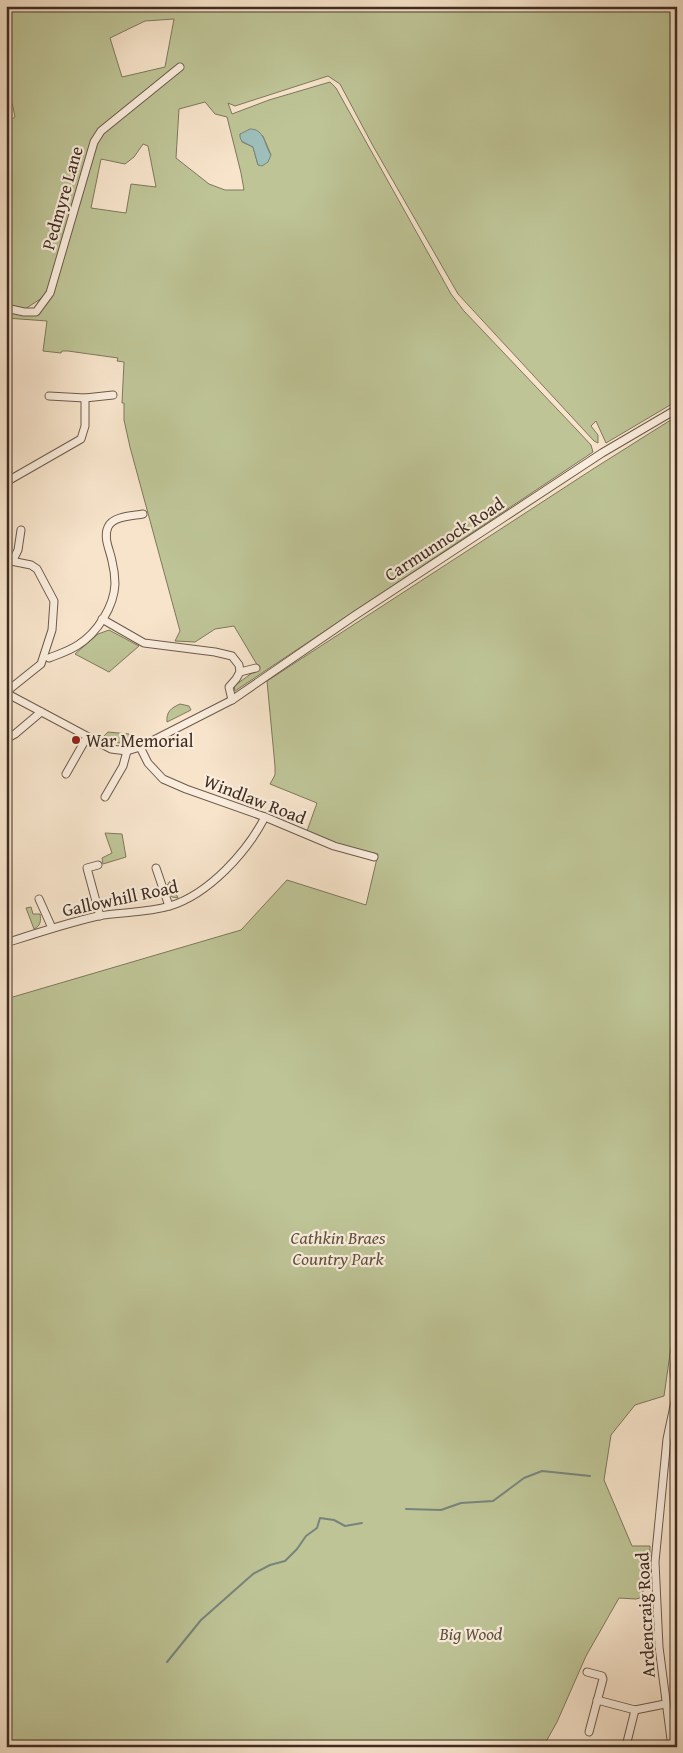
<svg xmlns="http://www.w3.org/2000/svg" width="683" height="1753" font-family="'Gentium Book Plus',serif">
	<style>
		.green { fill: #bec496; stroke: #7e785c; fill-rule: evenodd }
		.water { fill: #9dbeb9; stroke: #77847c }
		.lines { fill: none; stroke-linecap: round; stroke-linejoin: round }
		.stream { stroke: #77847c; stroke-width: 2 }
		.minor-casing { stroke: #6d5a4c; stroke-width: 9 }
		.minor { stroke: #faeddd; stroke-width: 7 }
		.poi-dot { fill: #8f2418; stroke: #faeddd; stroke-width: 2 }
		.labels { text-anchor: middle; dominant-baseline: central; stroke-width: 4.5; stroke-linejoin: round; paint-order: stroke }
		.street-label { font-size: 18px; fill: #3f2c21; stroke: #faeddd }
		.poi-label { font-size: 18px; fill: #3f2c21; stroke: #faeddd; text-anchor: start }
		.park-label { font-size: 18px; font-style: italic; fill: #5f523e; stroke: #faeddd }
	</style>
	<rect width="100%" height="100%" fill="#f7e4cb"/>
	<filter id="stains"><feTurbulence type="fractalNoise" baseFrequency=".004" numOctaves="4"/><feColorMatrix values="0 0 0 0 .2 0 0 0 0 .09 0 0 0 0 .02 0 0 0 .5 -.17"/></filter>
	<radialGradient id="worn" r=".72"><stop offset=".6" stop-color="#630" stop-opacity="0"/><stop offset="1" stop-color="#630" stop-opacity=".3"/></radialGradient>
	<g class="green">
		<path d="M6 6H677V401L606 443 596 421 591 426 598 435V443L594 441 458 294 373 146 340 84 328 76 235 106 228 103 232 114 269 100 330 82 336 88 451 294 464 311 577 430 591 445 593 452 235 691 234 686 259 668 234 626 215 629 195 642 175 641 180 631 130 447 124 420V403H122L124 362 117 361 118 358 68 351H62L61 353 43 351 47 321 6 318V312L33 315 44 306 58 261 45 296 25 309 6 306V123L15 117 10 93 6 91ZM174 19 165 67 122 77 110 38 145 21ZM205 102 215 114 227 117 241 173 244 190H225L209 184 176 158 179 109ZM244 133 263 136 271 155 258 165 253 147 242 142 240 134ZM143 144 148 146 156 187 131 184 126 213 91 208 101 159 125 164 134 157Z"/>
		<path d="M677 416V1324L671 1347 664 1396 635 1405 611 1435 604 1480 632 1546H650V1581H643V1597L636 1599 619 1598 586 1656 557 1722 543 1747H6V999L241 930 287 880 366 905 378 854 342 846 307 831 317 803 270 784 275 775V766L267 681 593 469Z"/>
		<path d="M109 630 139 646 109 672 75 654 98 634Z"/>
		<path d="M180 704 189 706 191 710 167 722C166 712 171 708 180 704Z"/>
		<path d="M108 732 129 734 132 741C118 744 116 744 104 736Z"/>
		<path d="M105 833 122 834 126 857 103 864 102 858 112 853Z"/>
		<path d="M170 881 178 898 172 897 166 887Z"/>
		<path d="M31 907 33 914H40C41 920 41 926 34 929L26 908Z"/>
	</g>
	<path class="water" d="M250 129C265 129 264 145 271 155L268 162 262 166 258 165 253 147C247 143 239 143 240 134Z"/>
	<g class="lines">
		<g class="stream">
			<path d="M406 1509 441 1510 461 1503 493 1501 524 1478 542 1471 590 1476"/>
			<path d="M167 1662 201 1620 253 1574 270 1565 285 1561 297 1549 306 1536 317 1528 320 1518 334 1520 345 1526 362 1523"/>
		</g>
		<g class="minor-casing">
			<g id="minor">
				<path d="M6 308 24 312H36L50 293 94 142 101 131 180 67"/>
				<path d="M49 396 85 398 113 395"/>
				<path d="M6 482 81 439 85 426V398"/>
				<path d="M6 560 31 565 37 569 54 601 52 630 41 664 6 692"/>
				<path d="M13 560 18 550 21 530"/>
				<path d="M102 619 144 643 215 652 232 656 239 665 240 672 236 679 229 687 232 700"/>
				<path d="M49 658C59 654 69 651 78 645 97 633 114 607 115 584 115 577 114 569 112 561 110 550 103 538 108 527 113 516 132 516 143 514"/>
				<path d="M240 672 256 668"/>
				<path d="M6 693 111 749 127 751 140 747 232 700 354 616 602 453 677 409"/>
				<path d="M6 739 15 734 41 712"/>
				<path d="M140 747 148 763 163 779 186 789 265 817 334 846 374 857"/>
				<path d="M66 774 87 737"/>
				<path d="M105 797 123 766 127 751"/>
				<path d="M98 865 87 868 100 916"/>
				<path d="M156 868 169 906"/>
				<path d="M39 899 52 928"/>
				<path d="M6 943C37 933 67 923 98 916 122 912 146 913 170 906 209 894 247 852 265 817"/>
				<path d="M587 1672 602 1676 603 1679 589 1732"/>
				<path d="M597 1700 635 1710 665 1704"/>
				<path d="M627 1742 635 1710"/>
				<path d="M672 1747 659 1647 655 1562 667 1439 677 1392 674 1371 677 1342"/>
			</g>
		</g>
		<use href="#minor" class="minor"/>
	</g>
	<circle class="poi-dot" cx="76" cy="740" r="5"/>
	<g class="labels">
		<g class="street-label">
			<text transform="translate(62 198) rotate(-74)">Pedmyre Lane</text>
			<text transform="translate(444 539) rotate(-33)">Carmunnock Road</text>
			<text transform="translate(255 799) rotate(21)">Windlaw Road</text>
			<text transform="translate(120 898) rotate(-12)">Gallowhill Road</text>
			<text transform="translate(645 1615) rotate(-93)">Ardencraig Road</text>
		</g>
		<g class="poi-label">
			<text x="86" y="740">War Memorial</text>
		</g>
		<g class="park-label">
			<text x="338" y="1237">Cathkin Braes<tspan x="338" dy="21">Country Park</tspan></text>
			<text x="471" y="1633">Big Wood</text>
		</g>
	</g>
	<rect width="683" height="1753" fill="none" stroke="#f7e4cb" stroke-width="25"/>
	<rect x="8" y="8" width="668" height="1738" fill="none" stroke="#3f2c21" stroke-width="2.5"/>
	<rect x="12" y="12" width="658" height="1728" fill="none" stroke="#3f2c21"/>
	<rect width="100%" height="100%" filter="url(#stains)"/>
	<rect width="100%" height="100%" fill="url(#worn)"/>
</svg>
